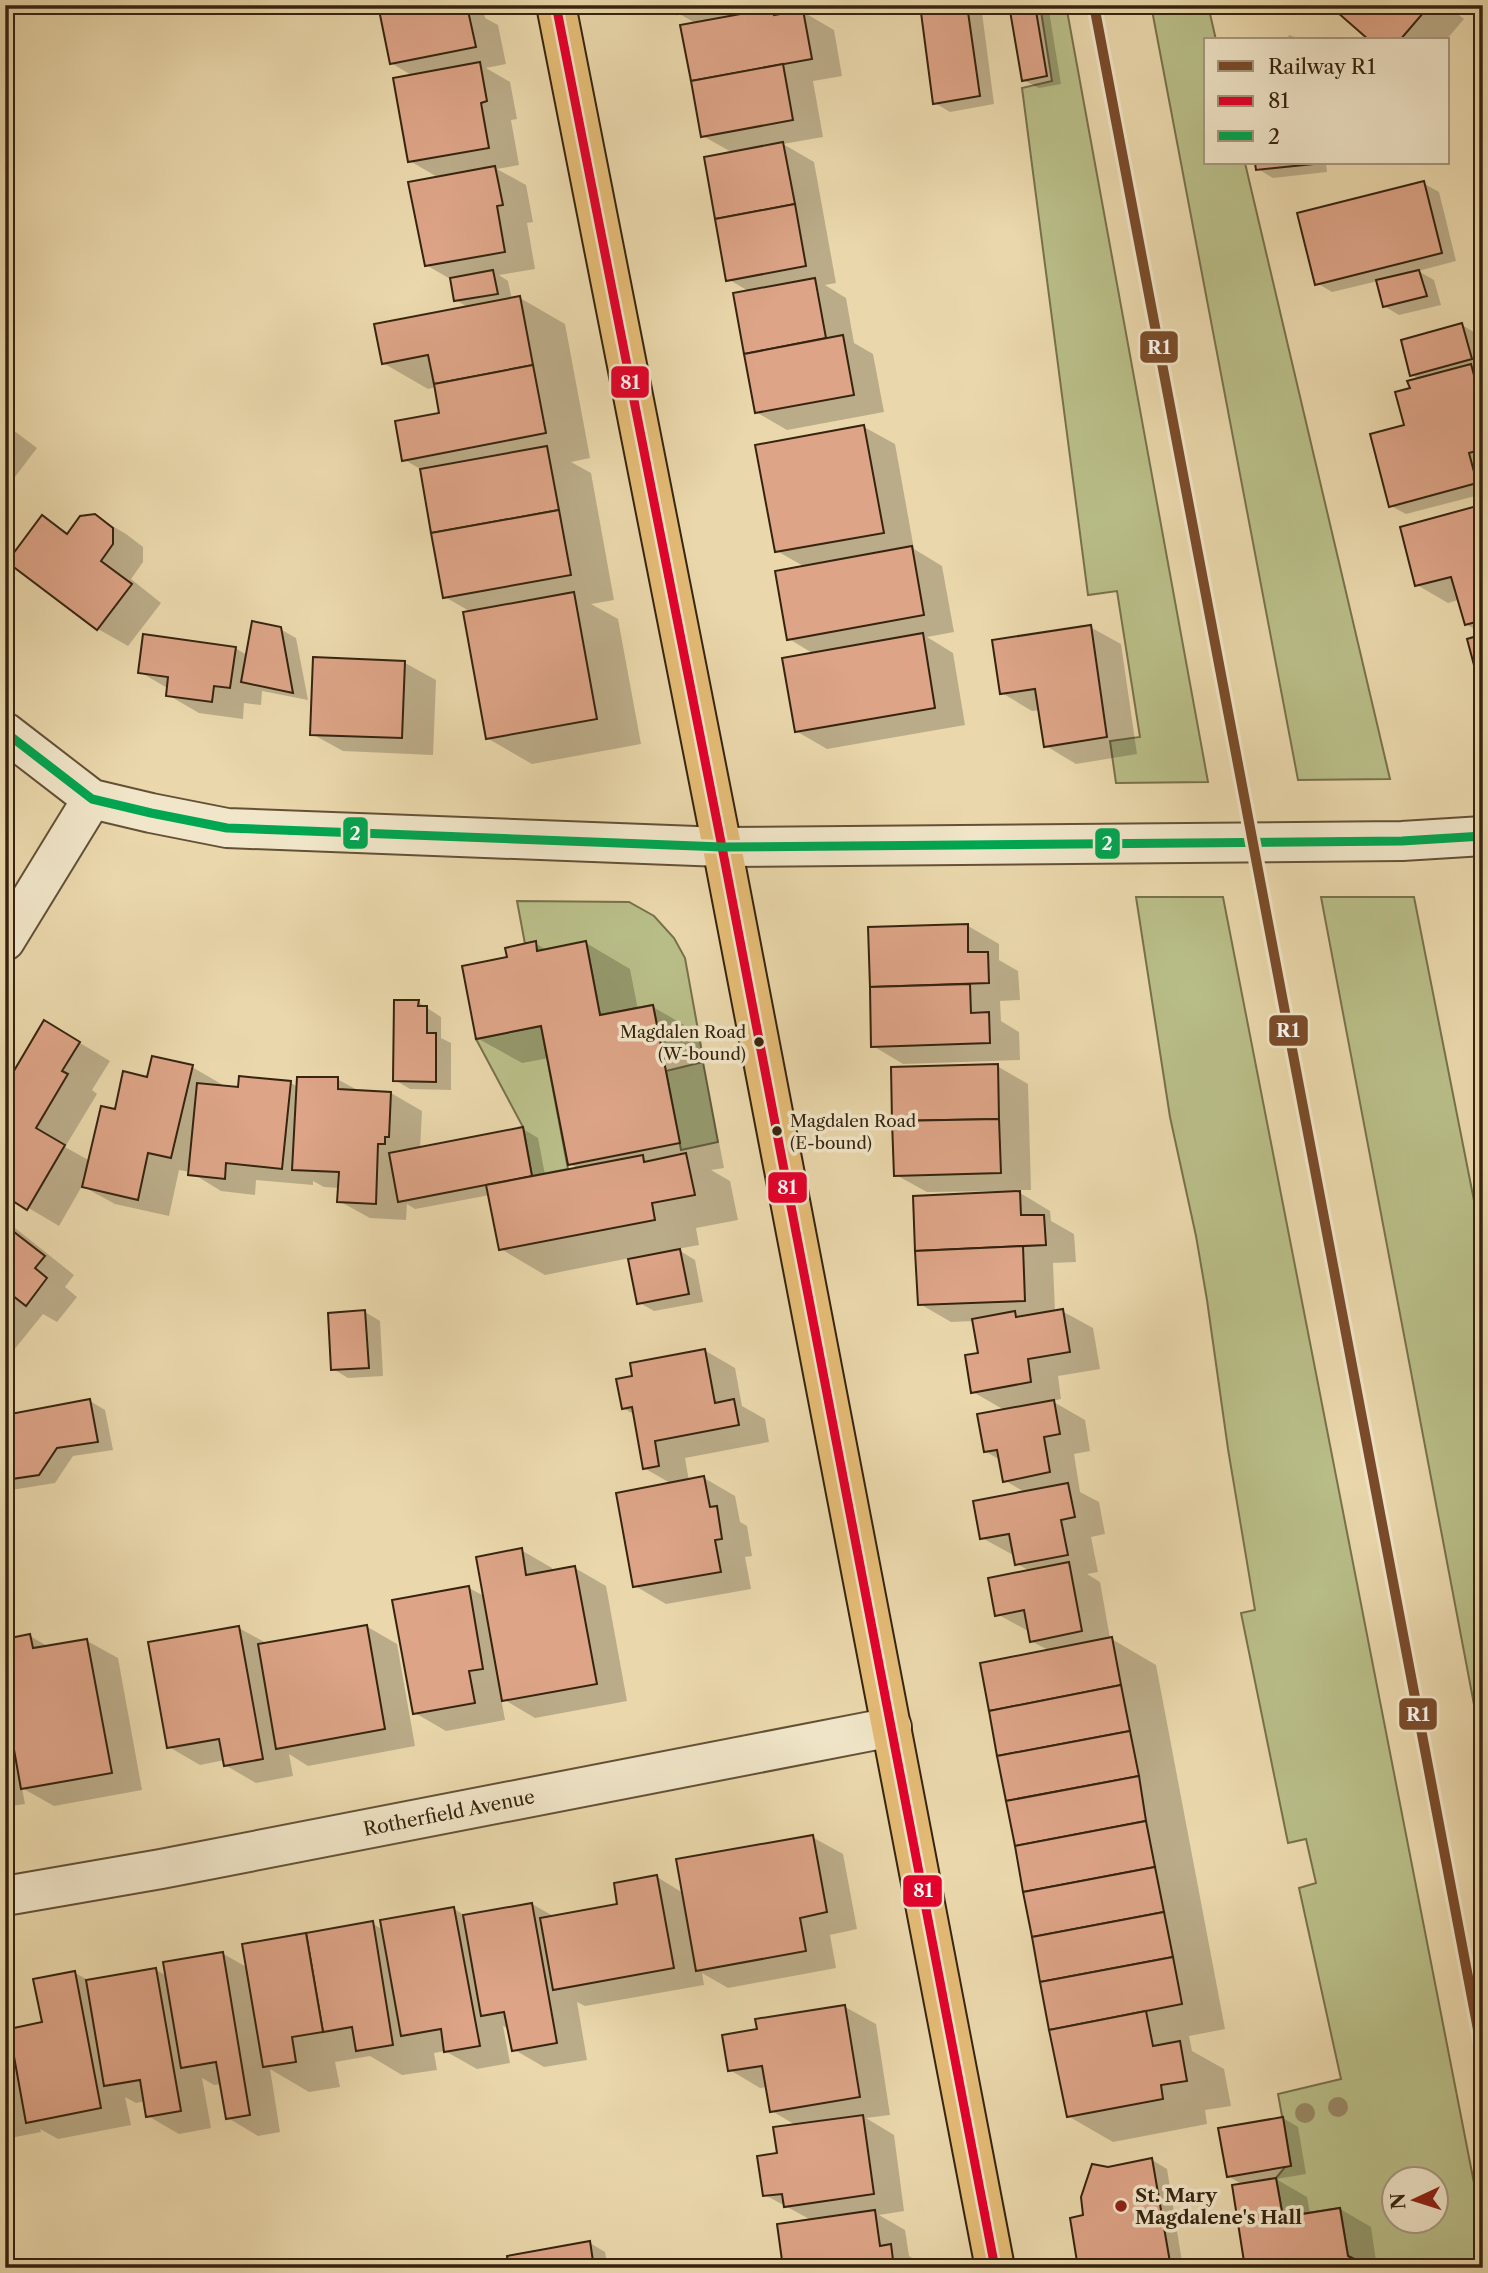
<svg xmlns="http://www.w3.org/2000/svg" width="1488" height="2273" font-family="'Libre Caslon Text',serif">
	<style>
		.green { fill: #b9be88; stroke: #78714c; stroke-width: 2; fill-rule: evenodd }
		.shadow { fill: #0003 }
		.building { fill: #dda487; stroke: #36240f; stroke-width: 2 }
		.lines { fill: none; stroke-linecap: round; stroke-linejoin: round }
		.minor-casing { stroke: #635136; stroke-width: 42 }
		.major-casing { stroke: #36240f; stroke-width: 42 }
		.minor { stroke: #f1e6c9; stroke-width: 38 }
		.major { stroke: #e5bc76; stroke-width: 38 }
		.bus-1-casing { stroke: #f1e6c9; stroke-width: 14 }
		.bus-2-casing { stroke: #f1e6c9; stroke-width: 14 }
		.bus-1 { stroke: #e4002b; stroke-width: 9 }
		.bus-2 { stroke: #00a651; stroke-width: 9 }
		.rail-1-casing { stroke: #f1e6c9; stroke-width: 16 }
		.rail-1 { stroke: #7a4b2a; stroke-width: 10 }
		.tree { fill: #998a66 }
		.bus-dot { fill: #36240f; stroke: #f1e6c9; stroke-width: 2.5 }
		.poi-dot { fill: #8f2418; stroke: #f1e6c9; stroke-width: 2.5 }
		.labels { text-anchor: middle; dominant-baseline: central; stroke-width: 7; stroke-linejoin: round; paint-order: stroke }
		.bus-label { font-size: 17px; fill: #36240f; stroke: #f1e6c9; text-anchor: end }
		.street-label { font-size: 19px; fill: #36240f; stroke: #f1e6c9 }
		.poi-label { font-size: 19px; font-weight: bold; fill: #36240f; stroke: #f1e6c9; text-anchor: start }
		.line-badge { stroke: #f1e6c9; stroke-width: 2.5 }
		.badge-label { font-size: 19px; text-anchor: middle; font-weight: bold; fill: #fff }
	</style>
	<rect width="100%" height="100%" fill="#ead8ac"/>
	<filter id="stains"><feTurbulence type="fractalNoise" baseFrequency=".00286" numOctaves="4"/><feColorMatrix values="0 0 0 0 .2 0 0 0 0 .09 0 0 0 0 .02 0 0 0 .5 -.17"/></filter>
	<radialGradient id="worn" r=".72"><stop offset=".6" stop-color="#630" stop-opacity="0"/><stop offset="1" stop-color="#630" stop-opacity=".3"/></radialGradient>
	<g class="green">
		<path d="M1040 5H1066L1208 782 1116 783 1110 741 1140 737 1117 591 1088 595 1022 88 1052 81Z"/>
		<path d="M1151 5H1208L1216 40H1206V163H1245L1390 779 1298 780Z"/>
		<path d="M1136 897H1223L1483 2229V2268H1363L1362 2263 1348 2256 1340 2208 1283 2217 1276 2178 1285 2167 1291 2165 1278 2094 1341 2079 1299 1888 1316 1883 1306 1839 1288 1843 1241 1613 1255 1610 1228 1449 1207 1300 1196 1236 1170 1117ZM1394 2178H1436V2220H1394Z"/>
		<path d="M1321 897H1414L1483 1246V1752Z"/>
		<path d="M517 901 629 902 654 916 674 938 685 958 702 1052 664 1059 653 1005 600 1015 586 942 537 951 535 942 525 944Z"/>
		<path d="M541 1026 568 1169 532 1176 523 1127 476 1039Z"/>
		<path d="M703 1062 718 1142 681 1150 666 1071Z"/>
	</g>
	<g class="shadow">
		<path d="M319 5H359L360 8 329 11Z"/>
		<path d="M380 5H482L485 18 498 25 506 64 486 68 510 82 517 119 511 120 519 165 497 169 526 185 533 222 527 223 535 269 499 275 508 281 512 300 520 298 565 324 590 458 571 462 591 473 614 600 591 604 618 619 641 744 532 764 487 738 471 612 445 597 422 470 403 459 441 414 436 387 428 389 383 363 469 308 456 300 452 280 426 265 439 178 410 161 413 76 391 63Z"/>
		<path d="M677 5H785L787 14 803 12 834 30 842 76 813 81 823 137 783 144 814 162 836 283 825 285 846 298 854 343 873 354 884 412 787 430 756 412 735 295 750 292 728 279 733 153 703 136 697 24 678 13Z"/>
		<path d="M922 5H981L994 104 950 112 935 103Z"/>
		<path d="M1011 5H1048L1061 84 1039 88 1023 80Z"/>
		<path d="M1331 5H1468L1454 11 1464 19 1446 40H1372Z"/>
		<path d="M1289 35 1303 40H1287Z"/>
		<path d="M1257 163H1326L1327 172 1273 178 1258 169Z"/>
		<path d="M1423 183 1439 192 1456 261 1418 271 1434 280 1441 305 1399 315 1384 306 1378 281 1332 292 1317 283Z"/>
		<path d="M1462 325 1477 334 1483 354V368L1478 370 1483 373V494L1406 514 1391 506 1412 389 1420 379 1411 375Z"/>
		<path d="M5 424 37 448 5 490Z"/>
		<path d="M864 427 895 444 914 549 942 566 954 632 927 637 953 653 965 725 827 749 796 731 814 654 789 639 805 567 777 551Z"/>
		<path d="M1477 508 1483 511V634L1466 624 1458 600 1448 603 1417 585Z"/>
		<path d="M95 516 126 534 143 547V562L131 579 161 603 128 646 98 629 42 518 70 534Z"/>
		<path d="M1090 627 1121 644 1137 754 1076 764 1046 746 1040 710 1032 711 1002 693Z"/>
		<path d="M280 629 296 638 308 700 262 691 261 705 244 703 243 719 199 713 168 695 169 689 140 672 235 648 247 655Z"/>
		<path d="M405 663 436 680 433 755 343 751 312 734Z"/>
		<path d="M968 926 999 944V960L1018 971 1020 1000 1000 1001 1001 1021 1019 1032 1020 1060 903 1064 873 1046 870 929Z"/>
		<path d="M535 943 548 951 586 943 630 969 638 1010 653 1007 698 1033 724 1168 711 1170 730 1181 738 1220 696 1228 699 1245 677 1249 695 1260 703 1302 654 1311 638 1302 630 1258 545 1275 501 1249 490 1195 415 1209 407 1204 406 1220 370 1218 339 1201 340 1188 324 1187 313 1181V1185L256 1180 255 1195 221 1191 190 1172 179 1170 169 1216 115 1204 82 1186 59 1226 5 1194 45 1022 110 1061 92 1090 97 1094 65 1147 90 1161 116 1111 148 1079 192 1067 223 1085 222 1088 240 1089 291 1083 298 1087 337 1079 361 1092 391 1093 422 1111 420 1149 523 1129 538 1138 545 1175 579 1169 570 1164 549 1058 522 1063 477 1038 509 959Z"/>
		<path d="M418 1002 441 1017V1038L451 1043V1090L410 1089 395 1080Z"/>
		<path d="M997 1066 1028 1084 1031 1190H1015L1050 1211 1051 1221 1074 1234 1076 1262 1053 1263 1055 1312 1062 1311 1093 1328 1100 1369 1058 1376 1061 1399 1052 1401 1085 1420 1090 1451 1074 1454 1080 1492 1099 1502 1105 1534 1091 1537 1098 1572 1087 1574 1100 1582 1110 1638 1156 1665 1225 2029 1189 2036 1192 2051 1224 2069 1231 2106 1205 2110 1207 2124 1113 2142 1068 2116 1050 1651 1031 1641 1030 1632 997 1614 1030 1571 1017 1564 1015 1556 982 1538 1026 1493 1004 1480 1000 1460 985 1451 1006 1411 973 1392 980 1354 974 1321 951 1322 920 1304 1003 1194V1191L927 1192 896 1175Z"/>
		<path d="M5 1220 74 1275 65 1287 77 1297 57 1322 43 1314 9 1356 5 1354Z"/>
		<path d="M365 1312 380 1321 383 1376 348 1378 333 1369Z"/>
		<path d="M704 1350 735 1368 742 1406 765 1419 769 1442 685 1458 689 1481 704 1478 735 1496 740 1522 747 1526 752 1556 745 1557 751 1589 666 1604 635 1586 672 1484 644 1468 635 1415 623 1408 635 1377Z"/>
		<path d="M90 1401 105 1410 113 1450 73 1456 55 1483 5 1491V1417Z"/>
		<path d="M521 1550 552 1568 553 1572 575 1568 606 1586 627 1701 535 1718 501 1698 505 1720 446 1731 415 1713 469 1588 486 1597Z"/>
		<path d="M366 1626 397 1644 415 1746 308 1766 289 1754 293 1776 256 1783 225 1765V1760L200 1765 169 1747 239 1628 268 1644Z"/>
		<path d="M30 1636 49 1647 87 1641 118 1658 142 1790 54 1806 22 1788 25 1804 5 1807V1719L11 1722Z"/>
		<path d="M812 1837 843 1854 857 1929 830 1935 836 1968 728 1988 702 1973 704 1985 585 2006 577 2002 587 2060 544 2067 513 2049 510 2030 503 2026 510 2063 477 2069 445 2051 434 2053 437 2070 402 2075 370 2056 335 2062 340 2087 309 2092 270 2069 280 2132 258 2136 228 2118 222 2084 214 2085 202 2078 211 2128 179 2134 148 2116 145 2101 136 2103 125 2097 131 2125 58 2139 40 2129 41 2132 5 2139V2031L12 2035 44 2024 75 1973 90 1981 156 1970 167 1976 222 1953 248 1968 372 1923 383 1930 454 1909 466 1916 532 1904 555 1917 619 1906 657 1877 683 1893Z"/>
		<path d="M845 2007 876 2024 890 2115 866 2118 894 2135 904 2211 879 2215 905 2230 909 2256 921 2263 922 2268H784L813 2221 765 2195 779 2154 797 2126 772 2111 768 2087 760 2088 730 2070 759 2030Z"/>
		<path d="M1283 2118 1298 2127 1306 2174 1276 2179 1307 2197 1310 2214 1340 2209 1371 2227 1377 2268H1247L1243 2185 1228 2176Z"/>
		<path d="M1152 2160 1167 2169 1183 2268H1080L1085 2217 1108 2169Z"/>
		<path d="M590 2243 605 2252 608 2268H511Z"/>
	</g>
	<g class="building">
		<path d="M378 5H456V7L467 6 476 47 390 64Z"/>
		<path d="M675 5H723L677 14Z"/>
		<path d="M920 5H967L980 96 933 104Z"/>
		<path d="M1009 5H1035L1047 76 1022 81Z"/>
		<path d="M1329 5H1430L1400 40H1369Z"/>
		<path d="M773 8 774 15 803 10 812 59 691 81 680 25Z"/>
		<path d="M480 62 487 101 481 103 489 148 408 162 393 78Z"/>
		<path d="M783 64 793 120 701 137 691 81Z"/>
		<path d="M783 142 795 204 715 219 704 157Z"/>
		<path d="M1255 163H1313V164L1256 170Z"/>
		<path d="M495 166 503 205 497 206 505 252 425 266 408 182Z"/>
		<path d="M1424 181 1442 253 1315 285 1297 213Z"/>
		<path d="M795 204 806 266 726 281 715 219Z"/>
		<path d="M493 270 498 294 454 301 450 278Z"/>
		<path d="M1419 270 1427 296 1383 307 1376 280Z"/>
		<path d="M815 278 826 338 744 354 733 293Z"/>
		<path d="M520 296 533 365 434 384 428 355 382 364 374 324Z"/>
		<path d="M1462 323 1472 359 1410 376 1401 340Z"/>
		<path d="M843 335 854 395 755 413 744 354Z"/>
		<path d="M1471 364 1483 409V449L1469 453 1477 483 1389 507 1370 434 1404 425 1395 392 1410 388 1407 381Z"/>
		<path d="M533 365 546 433 402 461 395 421 439 413 434 384Z"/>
		<path d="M864 425 884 533 775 552 755 445Z"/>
		<path d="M547 446 559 510 431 533 420 469Z"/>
		<path d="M1477 506 1483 524V620L1465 625 1451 577 1415 586 1400 527Z"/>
		<path d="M559 510 571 575 443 598 431 533Z"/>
		<path d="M95 514 113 528V544L101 561 132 584 97 630 7 562 42 515 67 534 80 516Z"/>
		<path d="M912 546 924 615 787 640 775 571Z"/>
		<path d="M574 592 597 719 486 739 463 612Z"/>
		<path d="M252 621 281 627 293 693 241 682Z"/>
		<path d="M1091 625 1107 737 1044 747 1035 689 1000 694 992 640Z"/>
		<path d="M923 633 935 708 795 732 782 658Z"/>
		<path d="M143 634 236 647 230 688 214 686 212 702 166 696 168 677 138 673Z"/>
		<path d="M1483 634V695H1482L1467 639Z"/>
		<path d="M313 657 405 661 402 738 310 735Z"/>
		<path d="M968 924V952H988L989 983 870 987 868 927Z"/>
		<path d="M536 941 537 951 586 941 600 1015 653 1005 680 1143 568 1165 541 1026 476 1039 462 966 507 957 505 948Z"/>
		<path d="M970 984 971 1013 989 1012 990 1043 871 1047 870 987Z"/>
		<path d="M394 1000H419L418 1006H427V1033H436V1082L393 1081Z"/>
		<path d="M44 1020 80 1042 62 1071 68 1074 36 1128 65 1145 27 1210 5 1196V1086Z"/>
		<path d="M152 1056 193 1065 171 1158 148 1153 138 1200 82 1187 101 1106 115 1109 123 1071 147 1077Z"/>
		<path d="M998 1064 999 1119 892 1121 891 1067Z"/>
		<path d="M239 1076 291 1081 282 1169 226 1163 225 1179 188 1175 197 1083 238 1087Z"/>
		<path d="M297 1077H338V1089L391 1092 389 1137H385V1144H378L376 1204 337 1202 339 1172 292 1170Z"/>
		<path d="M999 1119 1001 1173 894 1176 892 1121Z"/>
		<path d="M523 1127 532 1176 398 1202 389 1153Z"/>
		<path d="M686 1153 695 1195 652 1203 655 1220 499 1250 486 1185 643 1155 644 1162Z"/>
		<path d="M1020 1191 1021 1215H1044L1046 1245 915 1251 913 1196Z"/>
		<path d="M5 1225 45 1256 35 1268 47 1278 26 1306 13 1296 5 1306Z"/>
		<path d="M1023 1246 1025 1301 918 1305 915 1251Z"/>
		<path d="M680 1249 689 1294 637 1304 628 1259Z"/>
		<path d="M1063 1309 1070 1352 1028 1359 1031 1382 971 1393 965 1355 978 1353 972 1319 1015 1311 1016 1317Z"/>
		<path d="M365 1310 369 1368 331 1370 328 1313Z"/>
		<path d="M705 1349 715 1403 734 1399 739 1425 655 1441 659 1466 643 1469 632 1407 622 1409 616 1379 632 1376 630 1363Z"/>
		<path d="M90 1399 98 1442 57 1448 39 1475 5 1480V1415Z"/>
		<path d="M1054 1400 1060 1434 1044 1437 1050 1472 1003 1482 997 1450 984 1452 977 1414Z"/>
		<path d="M704 1476 710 1507 717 1506 722 1539 715 1540 721 1572 633 1587 616 1493Z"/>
		<path d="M1068 1483 1075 1517 1061 1520 1068 1555 1015 1565 1009 1534 980 1539 973 1501Z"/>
		<path d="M522 1548 526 1575 575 1566 597 1684 502 1701 476 1557Z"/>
		<path d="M1069 1562 1082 1631 1030 1642 1024 1610 995 1616 988 1578Z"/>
		<path d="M469 1586 483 1669 469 1671 475 1703 413 1714 392 1600Z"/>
		<path d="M367 1625 385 1729 276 1749 258 1644Z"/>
		<path d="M239 1626 263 1759 224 1766 219 1739 167 1748 148 1642Z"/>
		<path d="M30 1634 33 1648 87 1639 112 1773 21 1789 5 1699V1639Z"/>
		<path d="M1112 1637 1121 1685 989 1711 980 1663Z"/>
		<path d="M1121 1685 1130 1731 997 1756 989 1711Z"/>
		<path d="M1130 1731 1139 1776 1006 1801 997 1756Z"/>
		<path d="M1139 1776 1146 1821 1015 1846 1006 1801Z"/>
		<path d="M1146 1821 1155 1867 1023 1892 1015 1846Z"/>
		<path d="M813 1835 827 1912 800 1918 806 1951 696 1971 676 1859Z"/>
		<path d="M1155 1867 1164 1912 1032 1937 1023 1892Z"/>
		<path d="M657 1875 674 1968 553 1990 540 1918 617 1904 614 1883Z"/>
		<path d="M532 1903 557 2043 512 2051 504 2012 481 2016 463 1915Z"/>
		<path d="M454 1907 480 2046 444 2052 441 2029 401 2036 380 1920Z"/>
		<path d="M1164 1912 1173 1957 1040 1982 1032 1937Z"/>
		<path d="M373 1921 393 2045 356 2051 352 2027 323 2032 306 1933Z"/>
		<path d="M306 1933 323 2032 292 2037 296 2062 263 2067 242 1944Z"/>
		<path d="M223 1952 250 2115 226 2119 216 2062 181 2068 163 1962Z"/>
		<path d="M1173 1957 1182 2004 1049 2030 1040 1982Z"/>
		<path d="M156 1968 181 2111 146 2117 140 2080 104 2086 86 1980Z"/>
		<path d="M75 1971 101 2108 26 2123 9 2029 42 2022 33 1979Z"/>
		<path d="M845 2005 860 2097 770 2112 762 2066 728 2071 722 2035 757 2029 755 2019Z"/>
		<path d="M1146 2011 1153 2046 1180 2041 1187 2081 1161 2085 1163 2099 1067 2117 1049 2030Z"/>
		<path d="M863 2115 874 2194 784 2207 782 2194 763 2196 757 2156 777 2153 773 2127Z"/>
		<path d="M1283 2117 1291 2166 1227 2177 1218 2128Z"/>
		<path d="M1152 2158 1171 2268H1078L1070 2218 1083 2215 1081 2197 1092 2164 1108 2167Z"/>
		<path d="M1276 2178 1283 2217 1340 2208 1348 2256 1362 2263 1363 2268H1245L1232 2185Z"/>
		<path d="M875 2210 880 2246 891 2244 894 2268H783L777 2224Z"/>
		<path d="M590 2241 594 2268H509L507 2256Z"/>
	</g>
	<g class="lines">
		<g class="minor-casing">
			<g id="minor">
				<path d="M5 732 92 799 151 813 227 828 722 847 1402 841 1483 836"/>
				<path d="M5 941 92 799"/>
				<path d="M5 1896 161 1869 892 1727"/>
			</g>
		</g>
		<g class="major-casing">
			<path id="major" d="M556 5 722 847 995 2268"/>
		</g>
		<use href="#minor" class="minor"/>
		<use href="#major" class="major"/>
		<g class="bus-1-casing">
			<path id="bus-1" d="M556 5 722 847 995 2268"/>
		</g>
		<g class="bus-2-casing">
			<path id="bus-2" d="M5 732 92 799 151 813 227 828 722 847 1402 841 1483 836"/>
		</g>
		<use href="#bus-1" class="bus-1"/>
		<use href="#bus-2" class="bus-2"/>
		<g class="rail-1-casing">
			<path id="rail-1" d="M1094 5 1483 2056"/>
		</g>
		<use href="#rail-1" class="rail-1"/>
	</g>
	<g class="tree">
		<circle cx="1338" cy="2107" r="10"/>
		<circle cx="1305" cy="2113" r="10"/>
	</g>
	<g class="bus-dot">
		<circle cx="759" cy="1042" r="6"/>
		<circle cx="777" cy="1131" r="6"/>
	</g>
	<circle class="poi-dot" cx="1121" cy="2206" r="7"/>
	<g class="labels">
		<g class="bus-label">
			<text x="746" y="1032">Magdalen Road<tspan x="746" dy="22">(W-bound)</tspan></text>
			<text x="790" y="1121" text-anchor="start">Magdalen Road<tspan x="790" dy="22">(E-bound)</tspan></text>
		</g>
		<g class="street-label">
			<text transform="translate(449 1813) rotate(-11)">Rotherfield Avenue</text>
		</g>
		<g class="poi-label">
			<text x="1135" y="2195">St. Mary<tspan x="1135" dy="22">Magdalene's Hall</tspan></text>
		</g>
	</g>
	<g class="line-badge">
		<rect x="1139" y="330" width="40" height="34" rx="7" fill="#7a4b2a"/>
		<rect x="610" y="365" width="40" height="34" rx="7" fill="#e4002b"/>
		<rect x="342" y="816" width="27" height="34" rx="7" fill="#00a651"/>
		<rect x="1094" y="827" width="27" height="33" rx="7" fill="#00a651"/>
		<rect x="1268" y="1014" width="41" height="33" rx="7" fill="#7a4b2a"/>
		<rect x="767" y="1171" width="41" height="33" rx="7" fill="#e4002b"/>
		<rect x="1398" y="1697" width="40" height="34" rx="7" fill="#7a4b2a"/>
		<rect x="902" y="1874" width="41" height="34" rx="7" fill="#e4002b"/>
	</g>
	<g class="badge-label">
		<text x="1159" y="354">R1</text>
		<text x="630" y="389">81</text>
		<text x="355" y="840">2</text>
		<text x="1107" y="850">2</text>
		<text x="1288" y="1037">R1</text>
		<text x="787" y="1194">81</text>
		<text x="1418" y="1721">R1</text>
		<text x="923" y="1897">81</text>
	</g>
	<rect width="1488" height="2273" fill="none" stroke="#ead8ac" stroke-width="28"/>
	<rect x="7" y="7" width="1474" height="2259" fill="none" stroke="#36240f" stroke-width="3.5"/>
	<rect x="14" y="14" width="1460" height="2245" fill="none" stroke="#36240f" stroke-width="2"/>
	<rect x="1204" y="38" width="245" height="126" fill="#f1e6c9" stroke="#a6987f" stroke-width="2"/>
	<rect x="1218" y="61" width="35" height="10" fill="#7a4b2a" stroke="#a6987f" stroke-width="2"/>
	<text x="1268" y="74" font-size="21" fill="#36240f">Railway R1</text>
	<rect x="1218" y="96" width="35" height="10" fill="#e4002b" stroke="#a6987f" stroke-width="2"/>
	<text x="1268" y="108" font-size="21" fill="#36240f">81</text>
	<rect x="1218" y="131" width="35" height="10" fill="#00a651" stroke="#a6987f" stroke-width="2"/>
	<text x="1268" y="144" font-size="21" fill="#36240f">2</text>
	<g transform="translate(1415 2200) rotate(266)"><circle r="33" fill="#f1e6c9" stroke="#a6987f" stroke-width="2"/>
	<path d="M0-5L12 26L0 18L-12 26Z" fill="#8f2418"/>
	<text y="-10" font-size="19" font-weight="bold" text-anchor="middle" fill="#36240f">N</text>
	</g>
	<rect width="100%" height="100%" filter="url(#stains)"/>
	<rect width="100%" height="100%" fill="url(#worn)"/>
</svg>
